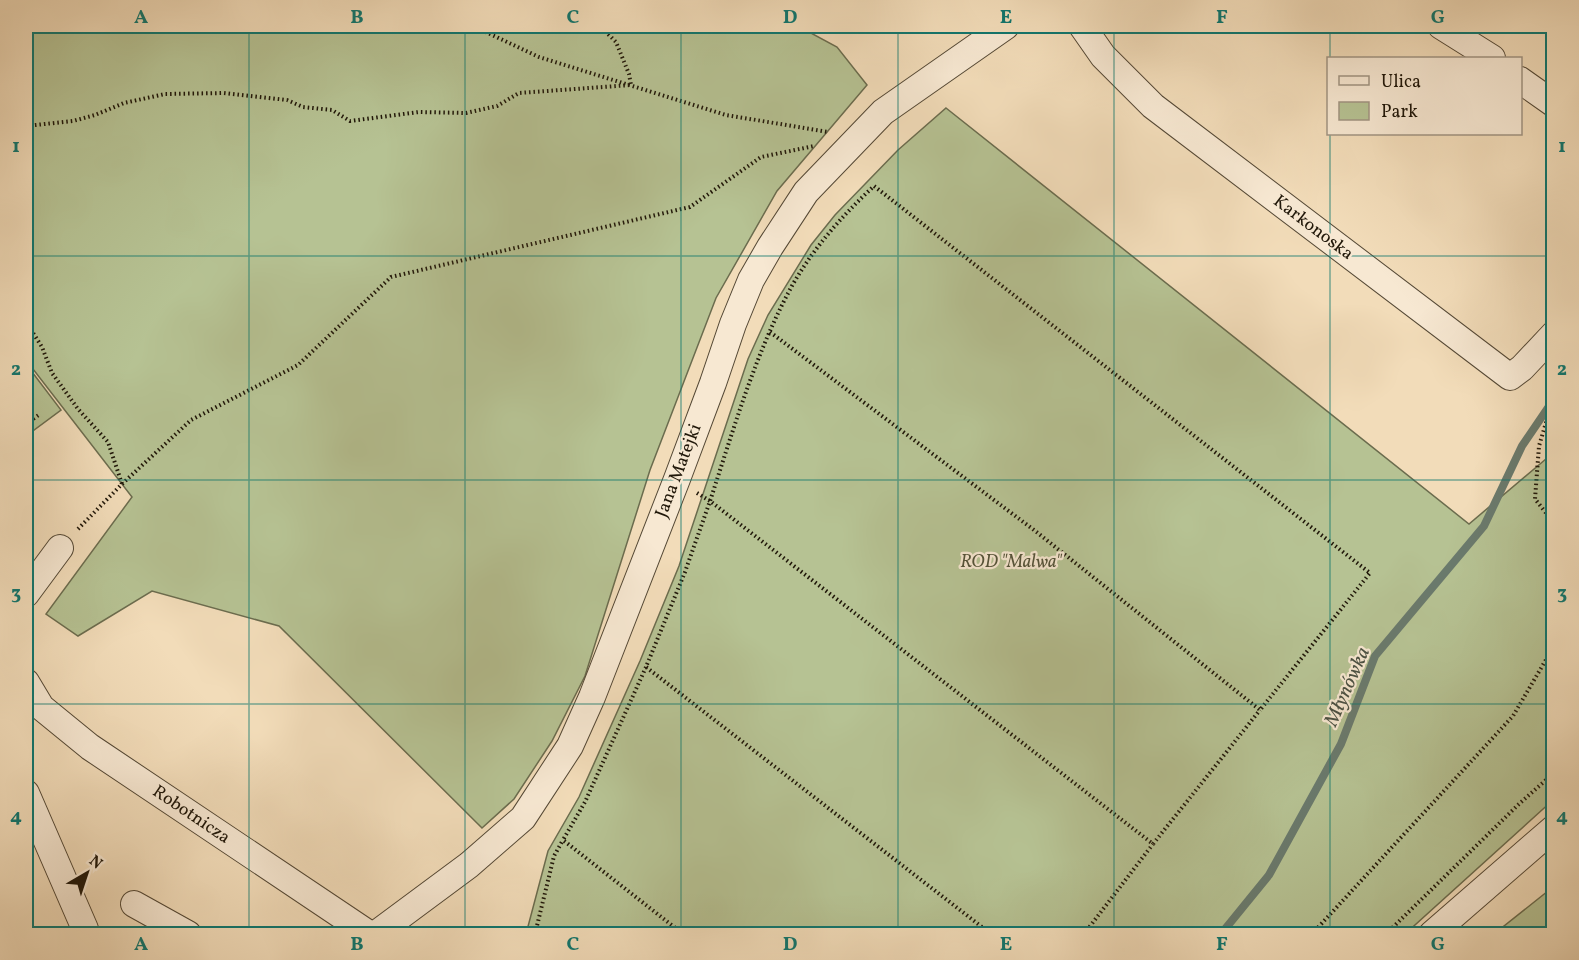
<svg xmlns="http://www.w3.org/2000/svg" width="1579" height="960" font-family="Vollkorn,serif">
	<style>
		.green { fill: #b6c293; stroke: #6b6c4e; stroke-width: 1.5 }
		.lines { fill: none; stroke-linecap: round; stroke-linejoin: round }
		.stream { stroke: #6a7a6d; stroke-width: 8 }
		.minor-casing { stroke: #544835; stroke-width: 28 }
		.path { stroke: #201709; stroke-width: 4; stroke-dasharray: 1.5 3; stroke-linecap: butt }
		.minor { stroke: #f7e8d2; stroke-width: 26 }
		.grid { fill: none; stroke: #0f766e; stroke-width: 1.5; stroke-opacity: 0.55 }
		.labels { text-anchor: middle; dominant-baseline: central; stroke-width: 4.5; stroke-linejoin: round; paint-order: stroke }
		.street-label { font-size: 18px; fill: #201709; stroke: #f7e8d2 }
		.park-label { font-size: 18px; font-style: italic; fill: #545339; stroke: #f7e8d2 }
		.water-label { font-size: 20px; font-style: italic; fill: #4b5143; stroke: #f7e8d2 }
		.neatline { fill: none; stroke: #0f766e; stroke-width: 2 }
		.grid-label { font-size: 20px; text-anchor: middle; font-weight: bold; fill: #0f766e }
	</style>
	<rect width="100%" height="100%" fill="#f2dcb9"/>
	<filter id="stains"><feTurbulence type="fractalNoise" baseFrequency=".00333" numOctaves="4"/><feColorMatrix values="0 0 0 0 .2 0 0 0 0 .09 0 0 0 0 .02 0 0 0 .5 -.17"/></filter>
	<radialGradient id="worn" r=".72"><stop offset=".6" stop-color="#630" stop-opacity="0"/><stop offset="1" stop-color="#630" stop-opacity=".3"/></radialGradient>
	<g class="green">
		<path d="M26 26H798L837 47 867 85 777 191 716 298 650 470 585 676 552 741 514 799 482 828 279 626 152 591 78 636 46 614 132 497 26 360Z"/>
		<path d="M946 108 1469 524 1553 453V800L1405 934H526L548 851 579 797 640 661 679 566 748 359 768 315 811 245 835 215 898 150Z"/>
		<path d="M26 364 61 410 26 436Z"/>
		<path d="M1553 887V934H1494Z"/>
	</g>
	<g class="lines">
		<path class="stream" d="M1221 934 1269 875 1341 744 1375 656 1484 526 1522 446 1554 399"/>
		<g class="minor-casing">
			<g id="minor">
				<path d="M1082 26 1103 56 1153 106 1510 377 1522 368 1554 334"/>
				<path d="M1441 26 1492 58"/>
				<path d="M1520 80 1554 104"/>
				<path d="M26 594 60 548"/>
				<path d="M26 682 41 707 90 747 369 934"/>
				<path d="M26 793 85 929V934"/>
				<path d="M134 904 188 934"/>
				<path d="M376 934 469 865 523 818 570 746 592 697 677 479 713 383 733 324 751 280 770 247 806 192 883 112 1006 26"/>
				<path d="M1432 934 1554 828"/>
			</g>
		</g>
		<g class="path">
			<path d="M473 26 539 57 726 115 828 132"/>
			<path d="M26 126 73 121 95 115 124 103 165 94 224 93 287 100 303 107 332 110 350 121 419 112 466 113 497 106 519 93 631 85 629 74 616 42 600 26"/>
			<path d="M26 322 42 347 52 373 78 409 108 442 122 484"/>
			<path d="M770 332 1034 530 1260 710 1370 573 874 186C843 215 815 246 793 284 756 351 734 428 710 501L1153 844 1260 710"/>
			<path d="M1554 396 1539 446 1535 499 1554 523"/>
			<path d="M26 424 40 414"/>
			<path d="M697 493 710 501 685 572 646 667 991 934"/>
			<path d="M78 529 122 484 191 420 298 365 391 277 690 207 761 157 814 146"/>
			<path d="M646 667 585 802 563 840 683 934"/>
			<path d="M535 934 554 856 563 840"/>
			<path d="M1084 934 1153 844"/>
			<path d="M1312 934 1513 716 1554 646"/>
			<path d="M1386 934 1520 803 1554 773"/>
		</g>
		<use href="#minor" class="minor"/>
	</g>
	<path class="grid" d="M249 26V934M465 26V934M681 26V934M898 26V934M1114 26V934M1330 26V58M1330 134V934M26 256H1554M26 480H1554M26 704H1554"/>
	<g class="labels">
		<g class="street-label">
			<text transform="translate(1313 228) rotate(37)">Karkonoska</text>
			<text transform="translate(679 471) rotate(-69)">Jana Matejki</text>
			<text transform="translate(191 815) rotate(34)">Robotnicza</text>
		</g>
		<g class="park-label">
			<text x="1011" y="562">ROD "Malwa"</text>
		</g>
		<g class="water-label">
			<text transform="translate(1348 687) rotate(-66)">Młynówka</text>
		</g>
	</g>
	<rect width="1579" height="960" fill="none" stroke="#f2dcb9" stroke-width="66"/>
	<rect x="1327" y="57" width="195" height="78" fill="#f7e8d2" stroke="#a19482" stroke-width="1.5"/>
	<rect x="1339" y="76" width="30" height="9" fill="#f7e8d2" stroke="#a19482" stroke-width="1.5"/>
	<text x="1381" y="87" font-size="18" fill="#201709">Ulica</text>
	<rect x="1339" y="102" width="30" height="18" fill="#b6c293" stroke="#a19482" stroke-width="1.5"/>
	<text x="1381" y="117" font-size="18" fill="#201709">Park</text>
	<g transform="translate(87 873) rotate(39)" stroke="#f7e8d2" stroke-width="4.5" paint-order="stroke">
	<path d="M0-4.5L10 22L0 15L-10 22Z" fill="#201709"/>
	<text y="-9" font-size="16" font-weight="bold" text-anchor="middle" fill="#201709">N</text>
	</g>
	<rect x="33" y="33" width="1513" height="894" class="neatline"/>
	<g class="grid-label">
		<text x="141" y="23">A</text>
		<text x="357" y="23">B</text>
		<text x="573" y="23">C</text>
		<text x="790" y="23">D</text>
		<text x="1006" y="23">E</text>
		<text x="1222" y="23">F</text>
		<text x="1438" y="23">G</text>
		<text x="16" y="152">1</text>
		<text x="1562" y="152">1</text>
		<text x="16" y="375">2</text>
		<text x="1562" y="375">2</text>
		<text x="16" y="599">3</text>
		<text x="1562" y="599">3</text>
		<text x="16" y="822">4</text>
		<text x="1562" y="822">4</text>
		<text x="141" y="950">A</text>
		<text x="357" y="950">B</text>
		<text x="573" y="950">C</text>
		<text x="790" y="950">D</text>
		<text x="1006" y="950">E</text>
		<text x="1222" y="950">F</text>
		<text x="1438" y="950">G</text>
	</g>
	<rect width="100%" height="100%" filter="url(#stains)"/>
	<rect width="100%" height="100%" fill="url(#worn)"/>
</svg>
